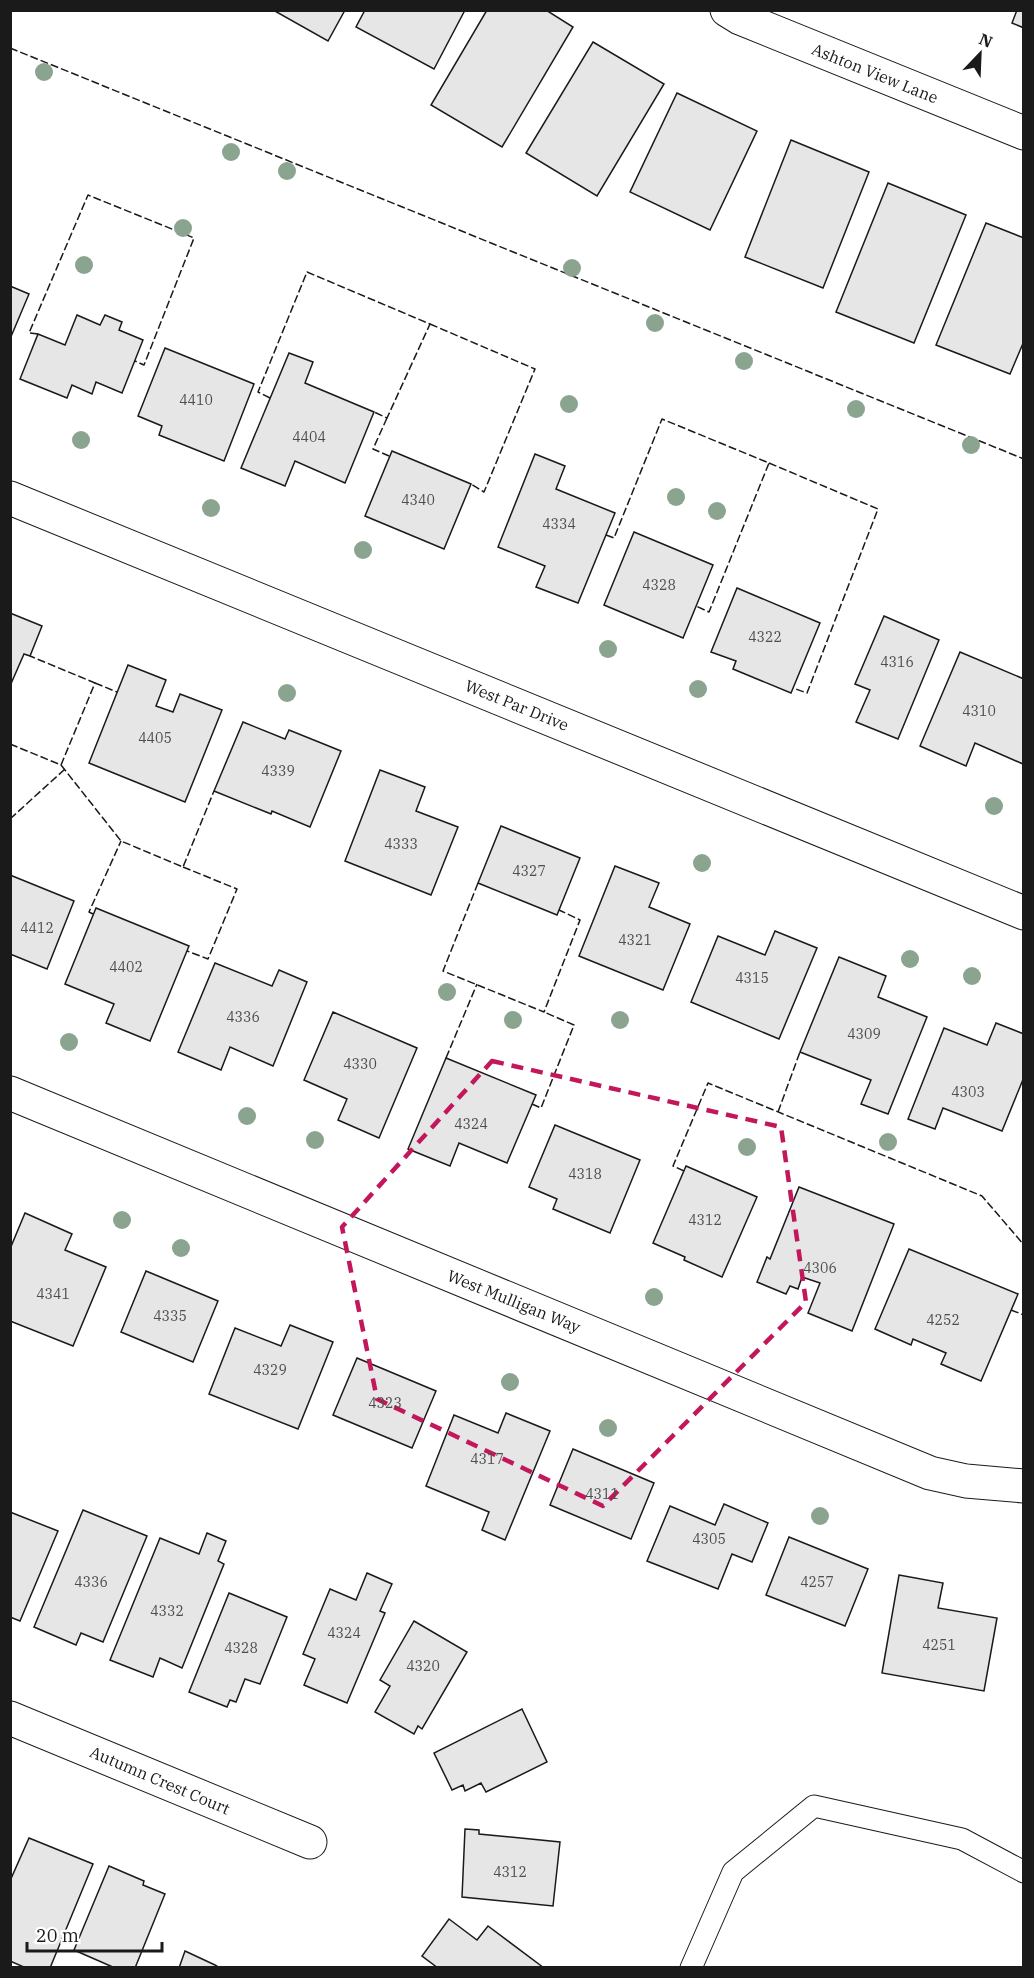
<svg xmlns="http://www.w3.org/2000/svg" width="1034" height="1978" font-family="'IBM Plex Serif',serif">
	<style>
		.building { fill: #e6e6e6; stroke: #1a1a1a; stroke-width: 1.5 }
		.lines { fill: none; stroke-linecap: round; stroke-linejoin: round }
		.lane-casing { stroke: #1a1a1a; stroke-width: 23 }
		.street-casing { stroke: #1a1a1a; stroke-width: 35 }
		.lane { stroke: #fff; stroke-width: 21 }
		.street { stroke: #fff; stroke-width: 33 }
		.fence { stroke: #1a1a1a; stroke-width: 1.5; stroke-dasharray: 8 3; stroke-linecap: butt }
		.tree { fill: #8aa48f }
		.marked { fill: none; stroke: #c2185b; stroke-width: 4.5; stroke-dasharray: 12 8; stroke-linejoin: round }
		.labels { text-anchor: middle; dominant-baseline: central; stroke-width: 4.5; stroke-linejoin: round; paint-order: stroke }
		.number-label { font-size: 14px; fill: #4d4d4d }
		.street-label { font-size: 16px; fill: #1a1a1a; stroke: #fff }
	</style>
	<rect width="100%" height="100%" fill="#fff"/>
	<g class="building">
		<path d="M273 10H345L328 41Z"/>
		<path d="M365 10H465L434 69 356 27Z"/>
		<path d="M487 10H546L573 27 502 147 431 105Z"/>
		<path d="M1017 10H1024V28L1012 23Z"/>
		<path d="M593 42 664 84 597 196 526 153Z"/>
		<path d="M677 93 757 131 710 230 630 192Z"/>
		<path d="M791 140 869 172 823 288 745 257Z"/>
		<path d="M888 183 966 215 914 343 836 312Z"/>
		<path d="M986 223 1024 238V341L1010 374 936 345Z"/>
		<path d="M10 286 29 294 10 339Z"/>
		<path d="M77 315 100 325 105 315 122 322 119 330 143 340 122 393 96 382 92 394 72 385 67 398 20 379 38 334 65 345Z"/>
		<path d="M165 348 254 384 224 461 159 435 162 426 138 416Z"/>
		<path d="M289 353 313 362 305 383 374 412 345 483 295 461 285 486 241 468Z"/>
		<path d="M392 451 471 484 444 549 365 516Z"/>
		<path d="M535 454 565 466 556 489 615 513 578 603 536 587 545 566 498 547Z"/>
		<path d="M634 532 713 565 683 638 604 605Z"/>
		<path d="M737 588 820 623 791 693 733 669 736 661 711 652Z"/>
		<path d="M10 613 42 626 30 656 24 654 10 686Z"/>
		<path d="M884 616 939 640 898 739 856 722 870 690 855 684Z"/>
		<path d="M960 652 1024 679 1023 764 975 743 966 766 920 746Z"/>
		<path d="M128 665 166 680 156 706 173 712 180 694 222 710 185 802 89 763Z"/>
		<path d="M243 722 285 739 289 730 341 751 310 827 272 811 271 814 214 791Z"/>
		<path d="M380 770 425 787 416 811 458 827 431 895 345 861Z"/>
		<path d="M501 826 580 858 557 915 478 883Z"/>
		<path d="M615 866 659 883 649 907 690 924 663 990 579 956Z"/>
		<path d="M10 875 74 901 47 969 10 954Z"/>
		<path d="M96 908 189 946 150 1041 106 1023 114 1004 65 984Z"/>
		<path d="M775 931 817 948 779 1039 691 1002 718 936 765 955Z"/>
		<path d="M839 957 886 976 878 997 927 1017 888 1114 861 1104 871 1080 800 1052Z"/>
		<path d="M215 963 272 986 279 970 307 982 273 1066 230 1047 221 1070 178 1052Z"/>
		<path d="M333 1012 417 1048 379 1138 338 1120 347 1099 304 1080Z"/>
		<path d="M996 1023 1024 1034V1077L1002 1131 943 1108 935 1129 908 1119 944 1028 987 1045Z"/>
		<path d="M446 1058 536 1095 507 1163 459 1143 450 1166 408 1149Z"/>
		<path d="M555 1125 640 1160 610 1233 553 1209 557 1199 529 1187Z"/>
		<path d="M686 1166 757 1197 722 1277 684 1260 685 1257 653 1243Z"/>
		<path d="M799 1187 894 1224 852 1331 808 1313 820 1283 802 1277 798 1289 790 1286 786 1294 757 1282 767 1257 770 1259Z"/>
		<path d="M25 1213 72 1234 65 1250 106 1267 73 1346 10 1321V1249Z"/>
		<path d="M909 1249 1018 1294 981 1381 941 1364 946 1353 913 1339 911 1345 875 1329Z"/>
		<path d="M146 1271 218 1301 193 1362 121 1332Z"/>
		<path d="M290 1325 333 1342 298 1429 209 1394 235 1328 281 1346Z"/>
		<path d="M357 1358 436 1391 412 1448 333 1415Z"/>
		<path d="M506 1413 550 1431 505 1540 482 1530 489 1512 426 1486 454 1415 498 1433Z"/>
		<path d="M573 1449 654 1483 631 1539 550 1505Z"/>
		<path d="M724 1504 768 1523 752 1562 732 1554 718 1589 647 1561 670 1506 715 1525Z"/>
		<path d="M83 1510 147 1536 103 1642 81 1633 76 1645 34 1627Z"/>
		<path d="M10 1512 58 1531 20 1621 10 1617Z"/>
		<path d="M207 1533 226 1541 218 1561 224 1564 182 1668 160 1658 153 1677 110 1660 160 1538 199 1554Z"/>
		<path d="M789 1537 868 1569 845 1626 766 1595Z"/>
		<path d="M367 1573 392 1584 380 1611 385 1613 347 1703 304 1685 315 1659 303 1654 330 1589 356 1600Z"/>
		<path d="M899 1575 943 1583 938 1608 997 1618 984 1691 882 1673Z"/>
		<path d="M229 1593 287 1617 260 1684 245 1679 236 1702 230 1700 227 1707 189 1692Z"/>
		<path d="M414 1621 467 1652 422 1729 418 1726 414 1734 375 1712 390 1686 380 1680Z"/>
		<path d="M522 1709 547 1762 486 1792 481 1783 465 1791 463 1785 452 1790 434 1753Z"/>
		<path d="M465 1829 479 1830V1834L560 1842 553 1906 462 1897Z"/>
		<path d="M29 1838 93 1864 50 1968H26L10 1961V1881Z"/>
		<path d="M109 1866 144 1881 143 1885 165 1894 135 1968H115L74 1950Z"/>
		<path d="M449 1919 477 1940 488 1926 544 1968H438L422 1956Z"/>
		<path d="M185 1951 215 1965 220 1968H179Z"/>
	</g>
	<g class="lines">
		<g class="lane-casing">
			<path id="lane" d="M691 1968 733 1872 814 1806 962 1839 1024 1872"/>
		</g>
		<g class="street-casing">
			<g id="street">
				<path d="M727 10 740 18 1024 133"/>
				<path d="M10 498 1024 913"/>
				<path d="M10 1093 930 1473 966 1481 1024 1486"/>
				<path d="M10 1718 310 1842"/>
			</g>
		</g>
		<use href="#lane" class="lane"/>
		<use href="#street" class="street"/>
		<g class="fence">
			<path d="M10 48 1024 459"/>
			<path d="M430 324 535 369 484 492 471 484"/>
			<path d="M38 334 29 333 88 195 194 238 144 365 135 361"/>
			<path d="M270 398 258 392 307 272 430 324 387 418 374 412"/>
			<path d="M387 418 373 449 389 456"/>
			<path d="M769 463 878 509 807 693 793 688"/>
			<path d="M606 535 614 538 662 419 769 463 709 612 696 606"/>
			<path d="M95 683 117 692"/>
			<path d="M10 744 61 765 95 683 30 656"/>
			<path d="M61 765 121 841 183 867 214 791"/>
			<path d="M10 819 65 769"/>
			<path d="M183 867 237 889 208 959 187 951"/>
			<path d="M478 883 443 971 544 1012 580 920 559 910"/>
			<path d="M93 914 89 912 121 841"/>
			<path d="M446 1058 477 984"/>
			<path d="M532 1104 541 1108 574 1025 544 1012"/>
			<path d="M778 1112 800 1052"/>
			<path d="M684 1171 673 1166 708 1083 982 1196 1024 1245"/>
			<path d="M1011 1310 1024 1315"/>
		</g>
	</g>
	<g class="tree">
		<circle cx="44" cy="72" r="9"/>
		<circle cx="231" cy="152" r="9"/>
		<circle cx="287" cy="171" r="9"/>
		<circle cx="183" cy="228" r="9"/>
		<circle cx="84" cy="265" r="9"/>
		<circle cx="572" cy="268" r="9"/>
		<circle cx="655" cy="323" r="9"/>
		<circle cx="744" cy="361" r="9"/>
		<circle cx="569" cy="404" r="9"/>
		<circle cx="856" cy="409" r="9"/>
		<circle cx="81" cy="440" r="9"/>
		<circle cx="971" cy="445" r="9"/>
		<circle cx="676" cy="497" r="9"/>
		<circle cx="211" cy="508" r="9"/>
		<circle cx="717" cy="511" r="9"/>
		<circle cx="363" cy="550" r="9"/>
		<circle cx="608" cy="649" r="9"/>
		<circle cx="698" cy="689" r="9"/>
		<circle cx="287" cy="693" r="9"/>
		<circle cx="994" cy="806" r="9"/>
		<circle cx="702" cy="863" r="9"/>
		<circle cx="910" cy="959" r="9"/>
		<circle cx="972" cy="976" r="9"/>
		<circle cx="447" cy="992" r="9"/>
		<circle cx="513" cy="1020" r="9"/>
		<circle cx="620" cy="1020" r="9"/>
		<circle cx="69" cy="1042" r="9"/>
		<circle cx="247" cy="1116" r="9"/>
		<circle cx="315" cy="1140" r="9"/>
		<circle cx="888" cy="1142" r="9"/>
		<circle cx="747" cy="1147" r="9"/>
		<circle cx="122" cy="1220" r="9"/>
		<circle cx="181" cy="1248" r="9"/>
		<circle cx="654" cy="1297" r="9"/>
		<circle cx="510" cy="1382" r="9"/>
		<circle cx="608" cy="1428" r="9"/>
		<circle cx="820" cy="1516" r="9"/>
	</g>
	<path class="marked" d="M492 1061 781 1127 806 1302 603 1506 377 1399 342 1227Z"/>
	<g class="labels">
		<g class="number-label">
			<text x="196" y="400">4410</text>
			<text x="309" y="437">4404</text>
			<text x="418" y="500">4340</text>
			<text x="559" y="524">4334</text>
			<text x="659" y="585">4328</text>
			<text x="765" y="637">4322</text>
			<text x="897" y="662">4316</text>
			<text x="979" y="711">4310</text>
			<text x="155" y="738">4405</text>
			<text x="278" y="771">4339</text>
			<text x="401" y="844">4333</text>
			<text x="529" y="871">4327</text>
			<text x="37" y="928">4412</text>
			<text x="635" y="940">4321</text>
			<text x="126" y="967">4402</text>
			<text x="752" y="978">4315</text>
			<text x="243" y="1017">4336</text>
			<text x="864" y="1034">4309</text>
			<text x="360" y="1064">4330</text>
			<text x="968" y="1092">4303</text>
			<text x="471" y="1124">4324</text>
			<text x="585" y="1174">4318</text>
			<text x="705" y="1220">4312</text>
			<text x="820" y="1268">4306</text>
			<text x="53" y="1294">4341</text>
			<text x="170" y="1316">4335</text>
			<text x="943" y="1320">4252</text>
			<text x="270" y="1370">4329</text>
			<text x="385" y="1403">4323</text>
			<text x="487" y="1459">4317</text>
			<text x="602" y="1494">4311</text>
			<text x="709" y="1539">4305</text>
			<text x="91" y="1582">4336</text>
			<text x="817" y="1582">4257</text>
			<text x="167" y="1611">4332</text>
			<text x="344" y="1633">4324</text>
			<text x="939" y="1645">4251</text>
			<text x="241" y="1648">4328</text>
			<text x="423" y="1666">4320</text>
			<text x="510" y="1872">4312</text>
		</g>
		<g class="street-label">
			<text transform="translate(875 73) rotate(22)">Ashton View Lane</text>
			<text transform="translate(517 705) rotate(22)">West Par Drive</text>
			<text transform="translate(514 1301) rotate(22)">West Mulligan Way</text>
			<text transform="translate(160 1780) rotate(23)">Autumn Crest Court</text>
		</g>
	</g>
	<rect width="1034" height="1978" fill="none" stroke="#1a1a1a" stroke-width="24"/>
	<g transform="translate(980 54) rotate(23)" stroke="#ffffff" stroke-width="4.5" paint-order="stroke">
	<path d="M0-4.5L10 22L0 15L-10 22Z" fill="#1a1a1a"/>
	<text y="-9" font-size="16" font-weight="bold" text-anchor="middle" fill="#1a1a1a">N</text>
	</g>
	<path d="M27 1942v9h135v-9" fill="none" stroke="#1a1a1a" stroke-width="3"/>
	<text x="36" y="1942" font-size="18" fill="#1a1a1a" stroke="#ffffff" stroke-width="4.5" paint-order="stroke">20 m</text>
</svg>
